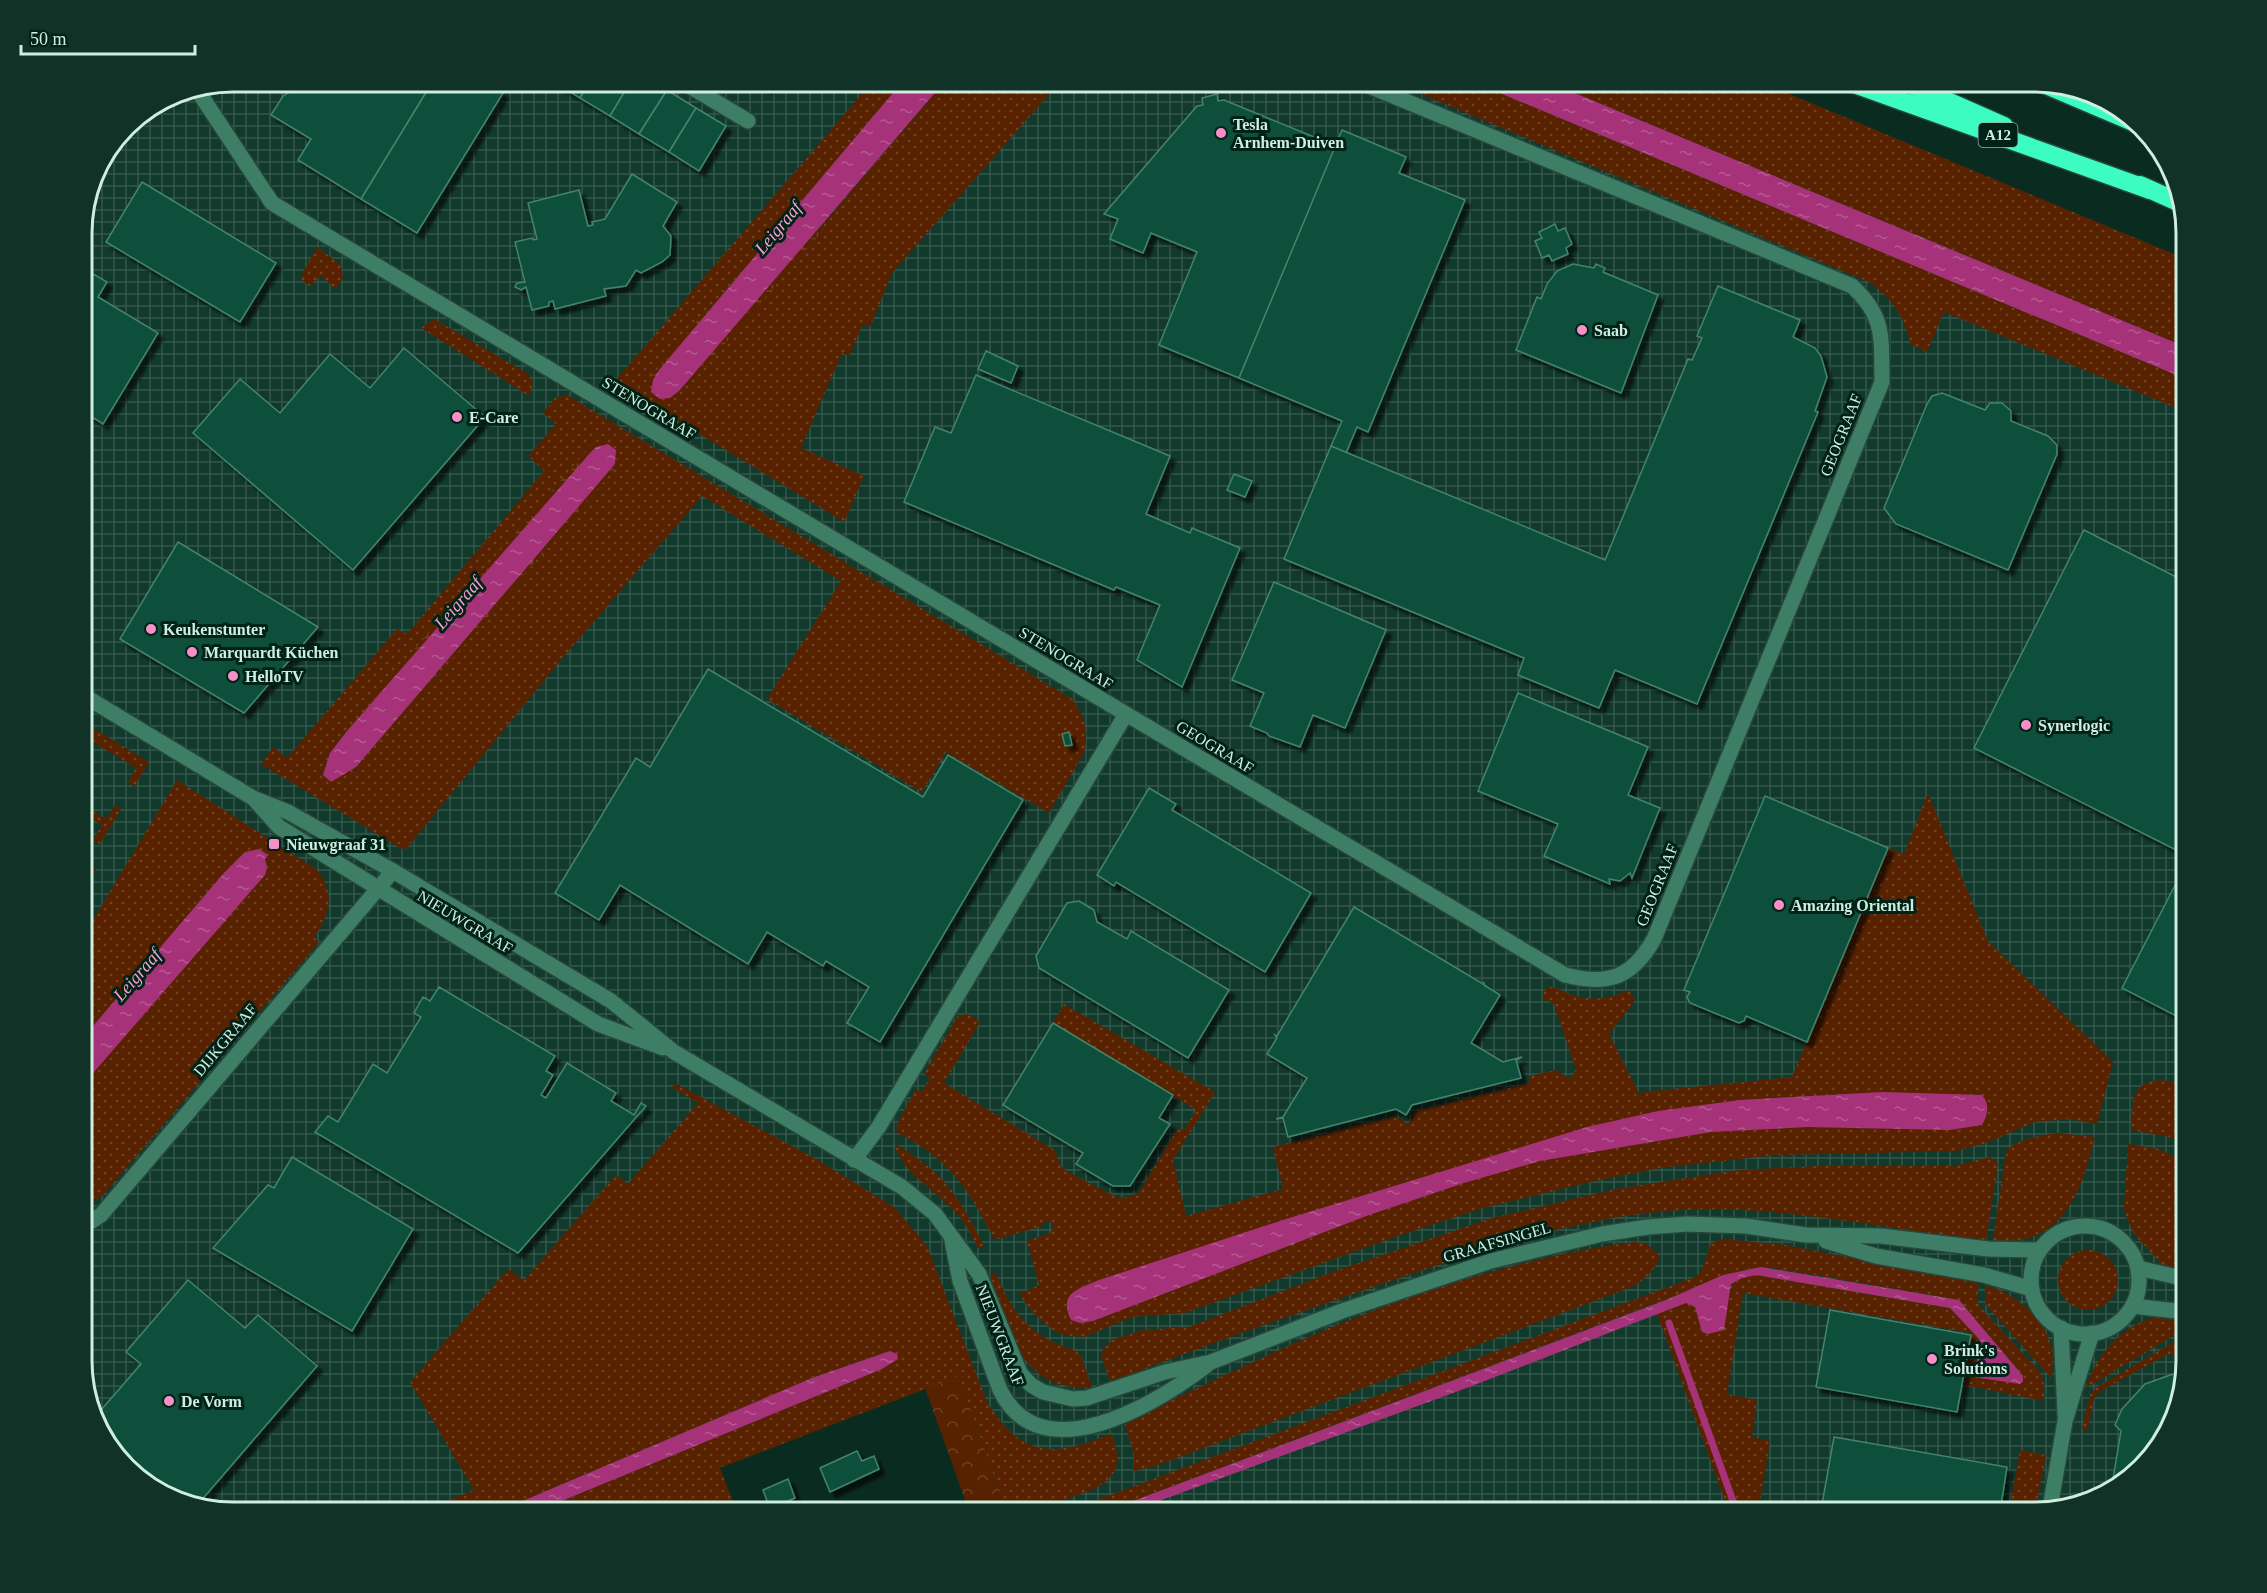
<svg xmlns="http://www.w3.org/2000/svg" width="2267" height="1593" font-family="'Times New Roman',serif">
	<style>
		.industrial { fill: url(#industrial-grid) }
		.grass { fill: url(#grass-dots); fill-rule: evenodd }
		.forest { fill: url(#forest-crowns) }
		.wetland { fill: url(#wetland-marsh) }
		.water { fill: url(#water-ripples) }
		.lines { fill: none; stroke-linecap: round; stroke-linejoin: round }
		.stream { stroke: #a63279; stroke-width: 7 }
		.building { fill: #0a503b; stroke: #45836c; stroke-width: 1.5; filter: url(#shadow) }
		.minor-casing { stroke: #26473b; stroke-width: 18 }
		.highway-casing { stroke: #26473b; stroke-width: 21 }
		.minor { stroke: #3f7e66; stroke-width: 15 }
		.highway { stroke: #3dfcc2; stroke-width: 18 }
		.poi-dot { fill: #f98fc9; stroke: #012217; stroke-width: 2 }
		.labels { text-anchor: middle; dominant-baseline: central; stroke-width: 6; stroke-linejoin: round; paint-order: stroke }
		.shield { fill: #012217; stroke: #91b1a4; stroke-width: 1.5 }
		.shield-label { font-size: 15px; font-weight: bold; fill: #cfeee0 }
		.poi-label { font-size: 16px; font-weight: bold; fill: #cfeee0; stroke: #012217; text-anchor: start }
		.street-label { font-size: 16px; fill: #cfeee0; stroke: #012217 }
		.water-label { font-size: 18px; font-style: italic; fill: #f9a0cf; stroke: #012217 }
		.rim { fill: none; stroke: #cfeee0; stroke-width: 3 }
	</style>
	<defs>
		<pattern id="industrial-grid" width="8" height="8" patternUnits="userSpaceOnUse" patternTransform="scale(1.5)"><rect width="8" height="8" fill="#123a2c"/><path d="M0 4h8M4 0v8" fill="none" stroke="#33574a"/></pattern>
		<pattern id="grass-dots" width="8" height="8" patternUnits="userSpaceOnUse" patternTransform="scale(1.5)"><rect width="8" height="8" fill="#582200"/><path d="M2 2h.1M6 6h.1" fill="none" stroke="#6f4225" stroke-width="1.8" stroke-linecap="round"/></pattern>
		<pattern id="forest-crowns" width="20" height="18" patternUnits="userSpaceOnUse" patternTransform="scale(1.5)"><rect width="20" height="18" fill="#582200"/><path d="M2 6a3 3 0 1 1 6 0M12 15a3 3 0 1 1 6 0" fill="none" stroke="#6f4225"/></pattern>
		<pattern id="wetland-marsh" width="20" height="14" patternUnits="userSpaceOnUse" patternTransform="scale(1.5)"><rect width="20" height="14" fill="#582200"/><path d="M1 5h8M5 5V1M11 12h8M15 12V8" fill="none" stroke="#6f4225"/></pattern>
		<pattern id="water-ripples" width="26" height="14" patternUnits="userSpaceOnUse" patternTransform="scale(1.5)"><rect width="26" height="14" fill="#a63279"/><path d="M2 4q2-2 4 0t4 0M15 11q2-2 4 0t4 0" fill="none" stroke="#b55a92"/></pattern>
		<filter id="shadow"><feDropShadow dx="5.5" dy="5.5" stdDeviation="1.5" flood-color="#0009"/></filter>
	</defs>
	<rect width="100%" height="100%" fill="#0a2c20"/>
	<path class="industrial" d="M233 81H1508L2186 364V1361L2160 1445 2110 1492 2035 1512H1006L949 1345 517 1512H233L148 1486 101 1436 81 1370V223L93 174 126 125 175 92Z"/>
	<g class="grass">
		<path d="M873 81H903L659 370 660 398 750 310 945 81H1061L892 273 870 327 863 324 849 356 842 353 801 448 864 476 844 522 614 382Z"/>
		<path d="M1390 81H1471L2186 379V412L1944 312 1927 352 1911 345C1903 315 1894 300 1869 282Z"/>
		<path d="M1546 81H1758L2186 259V347Z"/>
		<path d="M317 247 341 265 343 279 335 289 321 276 309 286 300 278Z"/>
		<path d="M434 319 527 373 533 383 529 396 421 328Z"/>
		<path d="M567 395 1072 699C1085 715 1089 732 1084 753L1049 813 946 752 922 792 767 699 841 581 702 496 560 661 407 848 402 849 261 764 273 747 287 758 397 629 407 634 544 471 528 456 556 424 543 413 555 398ZM468 594 463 641 356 767 333 780 323 775 330 753 347 731Z"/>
		<path d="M81 721 149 762 134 787 128 782 136 768 81 735Z"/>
		<path d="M177 780 316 869C336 892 330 915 314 937L319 942 104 1194 81 1211V940Z"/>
		<path d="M1928 793 1988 941 2113 1062 2097 1124 2069 1119 2035 1122 1986 1143 1956 1151 1776 1155 1660 1168 1595 1181 1483 1208 1398 1236 1185 1313 1132 1317 1084 1337 1063 1335 1053 1330 1033 1313 1019 1294 1039 1285 1027 1241 1050 1233 1054 1225 1046 1220 1042 1226 995 1240C967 1187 951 1160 896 1132L899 1120 916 1089 922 1092 930 1078 924 1074 958 1016 968 1014 980 1022 944 1083 1056 1151C1057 1157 1058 1163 1063 1168 1065 1171 1117 1198 1121 1198 1127 1198 1133 1195 1139 1192L1178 1128 1184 1130 1196 1110 1053 1023 1064 1004 1215 1092 1173 1160 1186 1216 1283 1189 1273 1147 1395 1116 1408 1124 1416 1111 1529 1083V1076L1556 1070 1570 1079 1576 1070 1554 1004 1542 998 1546 987C1557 986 1563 992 1573 995 1593 1002 1610 998 1629 990L1635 1001 1609 1034 1640 1095 1643 1092 1792 1077 1888 848 1904 854Z"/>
		<path d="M81 804 106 819 115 805 121 809 100 844 93 840 102 825 81 812Z"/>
		<path d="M88 864 96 869 86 886 81 883V874Z"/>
		<path d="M2163 1080 2186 1085V1144L2169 1137 2131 1130C2134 1103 2128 1081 2163 1080Z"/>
		<path d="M677 1084 816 1159 894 1207 927 1246 987 1402C1023 1459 1054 1457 1111 1434 1131 1479 1100 1487 1065 1500 1054 1504 1041 1511 1029 1512 1007 1515 982 1512 959 1512L1001 1496 959 1376 720 1468 737 1512H535L882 1369 898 1359 897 1354 889 1351 812 1378 497 1512H420L474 1490 410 1382 508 1269 524 1280 616 1175 628 1184 698 1103 671 1087Z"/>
		<path d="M2058 1133 2095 1137C2081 1194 2062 1247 1993 1241L2006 1151C2017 1139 2043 1135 2058 1133Z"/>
		<path d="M895 1144C946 1174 958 1195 984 1246L978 1248C972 1237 967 1225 959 1216 942 1194 899 1172 895 1144Z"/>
		<path d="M2128 1144 2159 1149 2186 1162V1274L2164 1267 2135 1235 2127 1219 2124 1207Z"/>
		<path d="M1990 1157 1998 1163 1986 1241C1890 1229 1779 1205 1683 1210 1584 1215 1482 1250 1388 1282 1295 1314 1202 1346 1110 1382L1102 1358V1351L1112 1340 1142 1330 1189 1327 1335 1271 1492 1218 1616 1189 1739 1170 1840 1165 1955 1166Z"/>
		<path d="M1723 1239 1786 1245 1979 1283 1977 1300 1980 1307 2040 1372 2044 1385V1401L1964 1385 1972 1333 1743 1293 1727 1394 1757 1400 1752 1437 1770 1441 1760 1501 1764 1512H1729L1657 1314 1686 1303 1695 1307 1729 1291C1733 1279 1744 1277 1756 1275L1950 1308 1980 1340 1976 1370 2023 1381V1376L1959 1300 1775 1268 1746 1269 1104 1512H1065L1695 1277 1701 1272 1711 1243Z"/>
		<path d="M1635 1242 1647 1244 1660 1256C1655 1271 1645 1279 1632 1287L1153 1467 1133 1471 1134 1454 1124 1422C1187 1394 1248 1363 1311 1336 1406 1295 1532 1254 1635 1242Z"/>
		<circle cx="2088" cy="1280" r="30"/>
		<path d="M996 1272C1007 1303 1024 1329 1055 1343 1062 1346 1070 1348 1077 1352L1081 1356 1092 1387C1019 1393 1010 1329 990 1275Z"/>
		<path d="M1985 1285C2013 1292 2044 1317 2051 1346 2054 1357 2052 1368 2052 1379L1985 1304Z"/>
		<path d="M2157 1317 2183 1318 2180 1332 2086 1388C2096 1355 2122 1324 2157 1317Z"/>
		<path d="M2186 1335V1357L2168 1354 2101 1391 2095 1396 2087 1431 2082 1429 2090 1395 2097 1387Z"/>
		<path d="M2020 1450 2046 1455 2035 1512H2009Z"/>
	</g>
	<path class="forest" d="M959 1376 1001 1497 968 1508 925 1388Z"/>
	<g class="wetland">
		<path d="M824 223V229L696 377 690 379 691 367Z"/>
		<path d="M707 309 714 311 653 389 650 382 655 372Z"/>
		<path d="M595 441 608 444 411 666 405 660Z"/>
		<path d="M616 450 619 461 613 471 452 659 446 657 601 465Z"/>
	</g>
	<g class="water">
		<path d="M903 81H945L679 391 670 398 660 399 651 392 653 380 659 370Z"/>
		<path d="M1471 81H1546L2186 347V379Z"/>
		<path d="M608 444 616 450 615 464 356 767 331 782 323 775 330 753 347 731 590 453 596 447Z"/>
		<path d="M259 849 268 855 265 859 267 868 265 875 81 1087V1040L223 874 245 852Z"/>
		<path d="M1883 1092 1982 1095C1990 1104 1988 1115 1982 1125L1950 1130 1807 1127 1711 1132 1540 1161 1464 1183 1369 1215 1093 1321 1080 1323 1071 1320C1058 1293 1078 1289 1099 1280L1286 1219 1587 1127 1658 1111 1740 1100Z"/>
		<path d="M1761 1267 1959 1300 2023 1376V1381L2020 1384 1980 1378 1976 1370 1980 1340 1950 1308 1756 1275 1742 1278 1731 1284 1724 1330 1708 1334 1702 1332 1695 1307 1686 1303 1472 1386 1129 1512H1104L1666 1300 1723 1275Z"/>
		<path d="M890 1351 897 1354 898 1359 882 1369 535 1512H497L812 1378Z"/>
	</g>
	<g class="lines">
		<path class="stream" d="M1669 1323 1737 1512"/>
	</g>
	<g class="building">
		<path d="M306 81H433L361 199 298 160 311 139 271 115 283 96Z"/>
		<path d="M433 81H483L503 93 417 233 361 199Z"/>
		<path d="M552 81H590L580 98Z"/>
		<path d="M590 81H631L610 116 580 98Z"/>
		<path d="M631 81H652L667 90 639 134 610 116Z"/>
		<path d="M756 81H772L767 88Z"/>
		<path d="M667 90 696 108 669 152 639 134Z"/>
		<path d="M1217 94 1218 101 1224 100 1336 146 1239 378 1159 345 1197 252 1151 233 1143 253 1110 239 1118 219 1104 214 1197 106 1203 105 1202 98Z"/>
		<path d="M696 108 726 126 699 171 669 152Z"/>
		<path d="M1342 130 1406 157 1399 173 1465 200 1368 432 1357 427 1346 453 1331 446 1342 421 1239 378Z"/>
		<path d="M632 174 677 202 663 226 671 236 670 255 662 262 641 273 636 270 626 286 604 289 606 296 555 309 553 301 549 302V306L532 310 526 287 521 290 515 287 517 283 525 282 515 242 532 238 533 240 537 239 528 203 579 190 588 226 593 225 592 222 605 219Z"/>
		<path d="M142 182 276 263 240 322 106 242Z"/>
		<path d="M1555 224 1558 231 1565 228 1572 244 1566 248 1568 254 1552 261 1549 255 1542 258 1535 241 1542 238 1539 232Z"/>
		<path d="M1573 264 1594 268 1596 264 1605 268 1603 272 1658 295 1621 393 1516 350 1537 297 1541 299 1547 284 1557 271Z"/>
		<path d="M81 267 107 282 98 297 158 333 103 424 81 410Z"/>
		<path d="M1718 286 1800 320 1793 337 1815 348 1821 356 1827 377 1815 411 1818 412 1697 704 1615 670 1599 708 1518 675 1524 658 1284 559 1331 446 1605 560 1688 359 1692 360 1702 338 1697 336Z"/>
		<path d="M404 348 485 417 353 570 193 433 240 379 280 413 330 354 370 388Z"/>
		<path d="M986 351 1018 366 1011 383 978 369Z"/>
		<path d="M976 375 1170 456 1146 514 1190 533 1192 528 1240 548 1182 687 1137 660 1160 605 1116 587 1114 590 904 502 935 427 951 433Z"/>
		<path d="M1942 393 1985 410 1990 403H2002L2011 411V421L2048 436 2057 445V454L2008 570 1896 524 1884 508 1927 404 1932 396Z"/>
		<path d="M1234 474 1252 481 1245 497 1227 490Z"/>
		<path d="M2084 530 2186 582V855L1974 748Z"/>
		<path d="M178 542 318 627 244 713 120 639Z"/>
		<path d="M1274 582 1386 630 1345 728 1313 715 1300 747 1269 736 1267 733 1250 726 1264 693 1232 680Z"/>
		<path d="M708 669 923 797 948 755 1023 800 880 1042 847 1023 869 987 826 961 823 966 767 932 748 964 620 885 599 920 555 893 636 758 650 767Z"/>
		<path d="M1518 693 1648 747 1628 795 1660 808 1632 878 1630 873 1620 881 1609 879 1610 884 1544 856 1558 824 1478 791Z"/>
		<path d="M1069 732 1072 745 1065 746 1062 734Z"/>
		<path d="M1149 788 1176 804 1172 810 1311 893 1265 972 1116 882 1114 886 1097 875Z"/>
		<path d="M1765 796 1888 848 1807 1042 1746 1016 1744 1021 1739 1023 1690 1003 1687 997 1690 992 1684 990Z"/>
		<path d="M2186 864V1021L2122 988Z"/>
		<path d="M1079 901 1094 910 1097 922 1127 939 1131 931 1229 990 1188 1058 1039 968 1036 956 1067 903Z"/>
		<path d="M1354 907 1483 984 1484 982V985L1500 995 1471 1043 1503 1062 1522 1057 1516 1060 1521 1078 1412 1105 1406 1115 1396 1109 1288 1137 1283 1118 1276 1119 1283 1117 1307 1078 1267 1054 1277 1038 1275 1035 1277 1036Z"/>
		<path d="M439 987 555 1056 546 1071 553 1075 541 1095 546 1098 567 1063 616 1093 611 1101 634 1115 641 1103 646 1106 518 1253 315 1132 328 1116 338 1122 373 1064 387 1073 421 1017 414 1013 423 997 430 1001Z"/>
		<path d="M1053 1023 1173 1095 1159 1118 1170 1124 1130 1186H1113L1076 1164 1083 1153 1003 1105Z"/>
		<path d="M292 1157 413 1229 352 1331 213 1248 268 1185 274 1188Z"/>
		<path d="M188 1280 245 1328 258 1315 317 1366 200 1502 148 1486 101 1436 95 1417 141 1364 126 1352Z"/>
		<path d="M1830 1310 1971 1335 1957 1412 1816 1387Z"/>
		<path d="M2179 1372H2183L2160 1445 2111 1491 2121 1431 2115 1425 2122 1409 2145 1384Z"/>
		<path d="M1834 1437 2007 1467 2000 1512 1821 1510Z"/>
		<path d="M857 1451 862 1461 874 1456 879 1469 830 1492 820 1468Z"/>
		<path d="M788 1479 795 1498 770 1509 763 1490Z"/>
		<path d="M1761 1503 1785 1508 1787 1512H1764Z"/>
	</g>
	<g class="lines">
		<g class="minor-casing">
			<g id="minor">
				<path d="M681 81 748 121"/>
				<path d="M196 88 272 203 1126 714"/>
				<path d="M81 694 253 798 288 812 393 871 611 1001 674 1052 902 1187 935 1214 979 1274 1020 1373 1031 1385 1043 1392 1073 1399 1087 1398 1165 1372 1211 1362 1342 1311 1491 1261 1602 1234 1648 1227 1687 1224 1746 1226 1806 1235 1881 1236 1988 1249 2040 1250"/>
				<path d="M255 800 279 827 598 1024 663 1048"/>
				<path d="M854 1160 878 1128 1126 714 1565 975C1608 986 1632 978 1654 939L1882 382C1881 339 1886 317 1852 286L1357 81"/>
				<circle cx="2085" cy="1280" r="54"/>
				<path d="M81 1228 101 1215 393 871"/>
				<path d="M952 1241 960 1281 1000 1390C1041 1474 1155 1404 1206 1366"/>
				<path d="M1826 1241 1876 1256 1984 1275 2032 1289"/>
				<path d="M2138 1268 2186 1279"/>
				<path d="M2132 1306 2186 1312"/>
				<path d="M2061 1328 2065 1415"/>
				<path d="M2050 1508 2065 1421 2092 1333"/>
			</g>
		</g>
		<g class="highway-casing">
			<g id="highway">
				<path d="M1846 81 2150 190"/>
				<path d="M1902 81 2004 126"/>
				<path d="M2046 85 2133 122"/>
				<path d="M2140 185 2178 202"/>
			</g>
		</g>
		<use href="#minor" class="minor"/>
		<use href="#highway" class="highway"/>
	</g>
	<g class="poi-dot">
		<circle cx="1221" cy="133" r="6"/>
		<circle cx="1582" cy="330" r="6"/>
		<circle cx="457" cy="417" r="6"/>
		<circle cx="151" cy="629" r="6"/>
		<circle cx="192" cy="652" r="6"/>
		<circle cx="233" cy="676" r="6"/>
		<circle cx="2026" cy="725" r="6"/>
		<rect x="268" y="838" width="12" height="12" rx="3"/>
		<circle cx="1779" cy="905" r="6"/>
		<circle cx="1932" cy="1359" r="6"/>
		<circle cx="169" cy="1401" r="6"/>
	</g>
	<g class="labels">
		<rect class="shield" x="1978.5" y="123" width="39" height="24" rx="4.5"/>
		<g class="shield-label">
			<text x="1998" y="135">A12</text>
		</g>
		<g class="poi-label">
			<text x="1233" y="124">Tesla<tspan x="1233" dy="18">Arnhem-Duiven</tspan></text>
			<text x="1594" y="330">Saab</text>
			<text x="469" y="417">E-Care</text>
			<text x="163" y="629">Keukenstunter</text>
			<text x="204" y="652">Marquardt Küchen</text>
			<text x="245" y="676">HelloTV</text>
			<text x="2038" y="725">Synerlogic</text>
			<text x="286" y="844">Nieuwgraaf 31</text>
			<text x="1791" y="905">Amazing Oriental</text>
			<text x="1944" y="1350">Brink's<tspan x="1944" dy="18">Solutions</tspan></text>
			<text x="181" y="1401">De Vorm</text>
		</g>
		<g class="street-label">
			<text transform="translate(649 408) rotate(31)">STENOGRAAF</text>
			<text transform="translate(1841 435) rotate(-68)">GEOGRAAF</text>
			<text transform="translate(1066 658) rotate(31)">STENOGRAAF</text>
			<text transform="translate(1215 747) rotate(31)">GEOGRAAF</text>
			<text transform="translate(1657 885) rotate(-68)">GEOGRAAF</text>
			<text transform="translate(465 922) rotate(31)">NIEUWGRAAF</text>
			<text transform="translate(225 1040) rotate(-50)">DIJKGRAAF</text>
			<text transform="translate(1497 1242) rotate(-16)">GRAAFSINGEL</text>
			<text transform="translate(1000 1335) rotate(69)">NIEUWGRAAF</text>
		</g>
		<g class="water-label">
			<text transform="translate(778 228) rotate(-50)">Leigraaf</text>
			<text transform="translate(458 603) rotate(-49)">Leigraaf</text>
			<text transform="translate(137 975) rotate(-49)">Leigraaf</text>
		</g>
	</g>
	<path d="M0 0H2267V1593H0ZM233 92H2035A141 141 0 0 1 2176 233V1361A141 141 0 0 1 2035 1502H233A141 141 0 0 1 92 1361V233A141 141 0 0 1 233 92Z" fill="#113227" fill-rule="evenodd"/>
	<path class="rim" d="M233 92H2035A141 141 0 0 1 2176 233V1361A141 141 0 0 1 2035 1502H233A141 141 0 0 1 92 1361V233A141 141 0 0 1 233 92Z"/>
	<path d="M21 45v9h174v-9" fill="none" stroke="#cfeee0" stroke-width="3"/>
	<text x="30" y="45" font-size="18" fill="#cfeee0" stroke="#012217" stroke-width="4.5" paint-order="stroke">50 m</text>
</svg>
